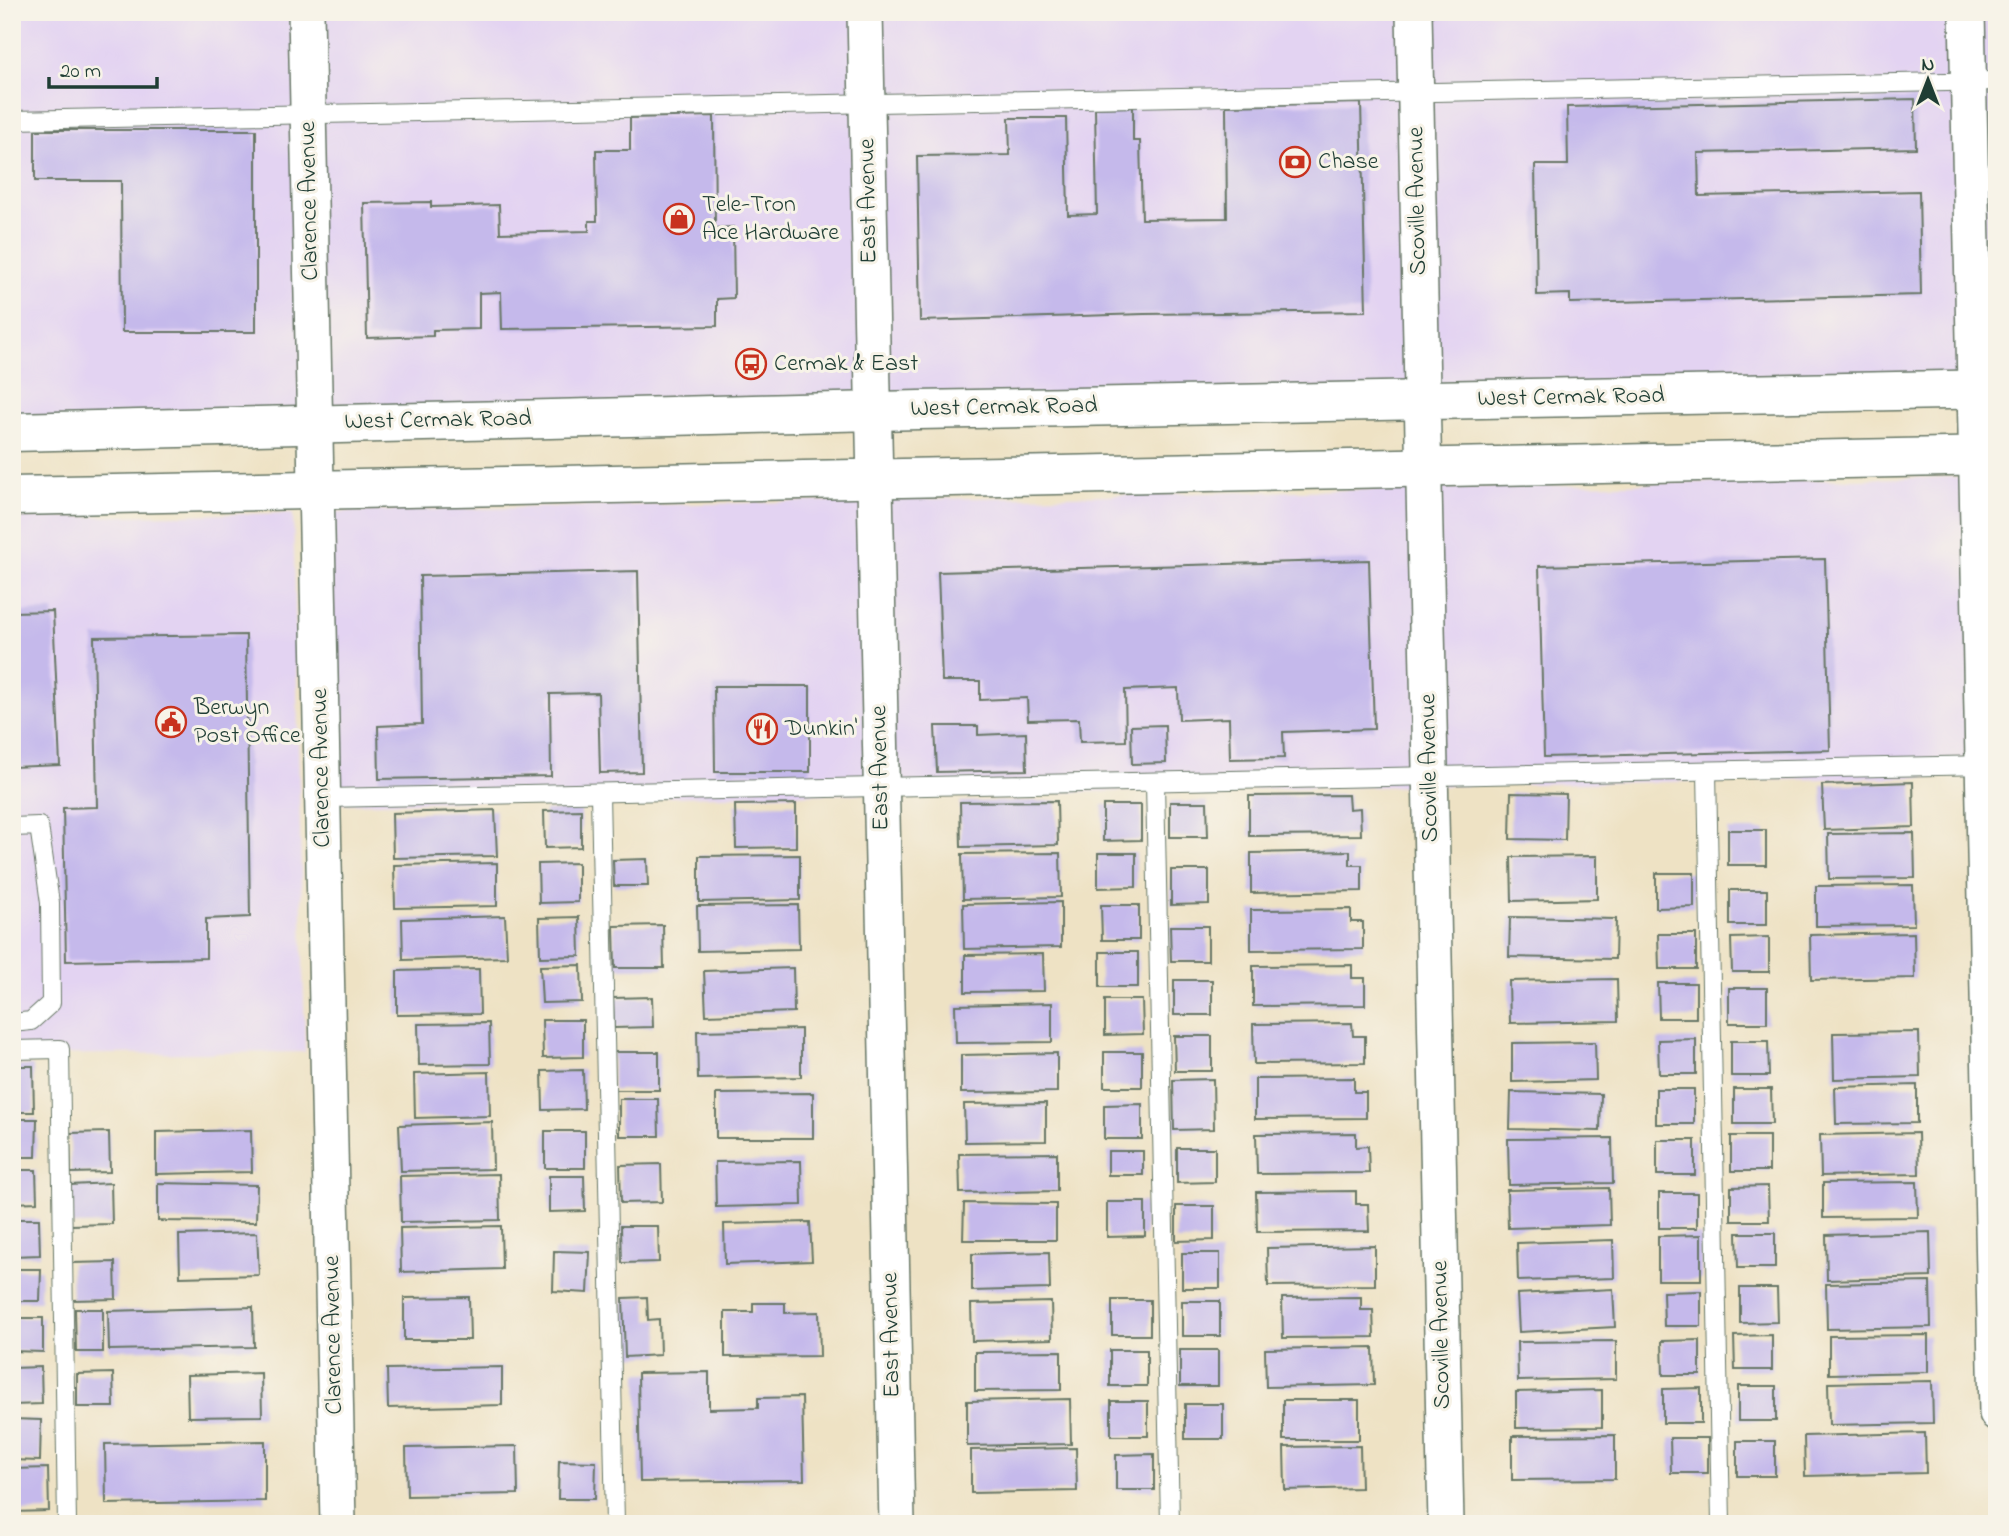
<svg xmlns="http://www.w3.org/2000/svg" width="2009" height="1536" font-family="'Indie Flower',sans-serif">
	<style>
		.built { fill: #e3d3f2 }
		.building { fill: #c5b9eb }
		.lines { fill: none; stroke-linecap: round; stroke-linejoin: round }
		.service-casing { stroke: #677766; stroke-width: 20 }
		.minor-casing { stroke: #677766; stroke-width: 38 }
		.secondary-casing { stroke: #677766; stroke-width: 41 }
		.service { stroke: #fff; stroke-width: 18 }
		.minor { stroke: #fff; stroke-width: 35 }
		.secondary { stroke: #fff; stroke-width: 38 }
		.labels { text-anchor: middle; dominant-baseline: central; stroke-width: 6; stroke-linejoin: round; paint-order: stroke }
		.poi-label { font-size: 24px; fill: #1f3d34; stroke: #f7f3e8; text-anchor: start }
		.street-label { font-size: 24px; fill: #1f3d34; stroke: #f7f3e8 }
	</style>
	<rect width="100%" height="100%" fill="#f7f3e8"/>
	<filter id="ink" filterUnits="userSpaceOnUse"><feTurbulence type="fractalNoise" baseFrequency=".0143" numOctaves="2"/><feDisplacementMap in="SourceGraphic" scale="14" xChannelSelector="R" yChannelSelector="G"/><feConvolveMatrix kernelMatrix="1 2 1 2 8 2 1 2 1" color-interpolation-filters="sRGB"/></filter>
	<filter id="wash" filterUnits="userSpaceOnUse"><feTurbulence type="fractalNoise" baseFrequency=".00686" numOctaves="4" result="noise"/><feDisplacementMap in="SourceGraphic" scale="28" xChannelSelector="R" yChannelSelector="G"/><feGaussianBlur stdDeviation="1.57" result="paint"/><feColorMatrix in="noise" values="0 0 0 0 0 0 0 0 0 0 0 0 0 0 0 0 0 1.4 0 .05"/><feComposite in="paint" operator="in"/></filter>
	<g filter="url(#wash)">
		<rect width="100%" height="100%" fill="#eee2c4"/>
		<g class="built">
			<path d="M12 12H1997V384L12 423Z"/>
			<path d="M1997 476V776L910 795 876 793 329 804 326 512Z"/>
			<path d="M293 513 305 1052 12 1055V518Z"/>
		</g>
		<g id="blocks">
			<g class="building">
				<path d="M1915 99 1916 148 1698 153 1699 196 1919 191 1921 295 1570 303V294L1537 295 1535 165H1568L1567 107Z"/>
				<path d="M1361 103 1366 311 1144 314 920 321 917 156 1010 155 1009 118H1066L1068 215 1097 214 1095 108 1133 107V141H1140L1142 219 1227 218 1226 106Z"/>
				<path d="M714 116 715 228 733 227 734 298 717 299V326L502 329 501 292 479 293V329L433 330V336L367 338 364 203 431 202V207L499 205 500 233 589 231V221H597L596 150H630V118Z"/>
				<path d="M35 130H256V332H122L121 181H35Z"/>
				<path d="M1825 559 1830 750 1544 757 1539 566Z"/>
				<path d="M1369 560 1374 729 1283 732 1284 758 1230 759 1229 718 1179 720 1178 688 1125 690 1126 741 1080 742 1079 719 1028 720 1027 698 980 700V681H942L938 572Z"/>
				<path d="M638 571 642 772 600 773 598 693 550 694 551 776 379 779 378 726 422 724 420 576Z"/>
				<path d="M53 611 60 765 12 767V612Z"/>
				<path d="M246 635 250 917 206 919V958L66 961 63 808 97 807 94 637Z"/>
				<path d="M714 686H810V772H715Z"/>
				<path d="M1165 725 1166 763 1132 764 1131 726Z"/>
				<path d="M935 726H978V735L1026 733 1027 770 937 772Z"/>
				<path d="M1913 782 1914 827 1824 830 1822 785Z"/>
				<path d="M1511 793 1566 794 1565 840 1510 839Z"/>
				<path d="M1348 795 1349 809 1360 808 1361 835 1249 836V796Z"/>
				<path d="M1057 801 1058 845 961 847 960 802Z"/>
				<path d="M1170 802H1207L1208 837H1170Z"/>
				<path d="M796 804V847L736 848 735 805Z"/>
				<path d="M1103 805H1141V840L1103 841Z"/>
				<path d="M495 810 497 856 393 858 392 813Z"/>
				<path d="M581 810V847L545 848 544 811Z"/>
				<rect x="1728" y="830" width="38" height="35"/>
				<path d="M1914 833 1915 878 1829 879 1828 834Z"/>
				<path d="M1350 851V865H1362V891L1251 893V853Z"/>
				<path d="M1060 853 1061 897 963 899 962 854Z"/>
				<path d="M1098 853H1136V887L1098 888Z"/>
				<path d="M800 855V900L699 902V856Z"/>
				<path d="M1597 856V899L1512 901 1511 857Z"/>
				<path d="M647 859 648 886H614L613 860Z"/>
				<path d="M497 863V906L395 908 394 865Z"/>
				<path d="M578 863V902L539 903 538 864Z"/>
				<path d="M1171 870H1209V904L1171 905Z"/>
				<path d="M1656 873H1694V907L1656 908Z"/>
				<path d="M1913 885 1914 925 1816 926V886Z"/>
				<rect x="1730" y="890" width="37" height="35"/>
				<path d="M1061 902V947L964 949 963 904Z"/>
				<path d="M798 905 799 949 698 951 697 906Z"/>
				<path d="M1101 905H1139V940H1102Z"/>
				<path d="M1351 909V922H1363V949L1251 950V910Z"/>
				<path d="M505 916 507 957 403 960 402 919Z"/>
				<path d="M579 917 580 956 540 957 539 918Z"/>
				<path d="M1510 917 1616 919 1615 959 1509 957Z"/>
				<path d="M663 925 664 968H615L614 926Z"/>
				<path d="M1170 926H1208V961H1171Z"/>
				<path d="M1914 933 1915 978 1811 980 1810 935Z"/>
				<path d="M1658 934H1696V969H1659Z"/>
				<path d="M1769 937V972H1732L1731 938Z"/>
				<rect x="1100" y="952" width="38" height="35"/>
				<path d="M1043 954 1044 991 965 992V955Z"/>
				<path d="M581 965 582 1002 542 1003 540 966Z"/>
				<path d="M1352 965V978H1365V1005L1253 1006V966Z"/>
				<path d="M793 968 794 1012 706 1015 704 971Z"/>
				<path d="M479 969 480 1014 397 1015V971Z"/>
				<path d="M1617 979 1618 1021 1510 1023 1509 981Z"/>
				<rect x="1174" y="980" width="38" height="35"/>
				<path d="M1658 983H1696V1018H1659Z"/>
				<rect x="1729" y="988" width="38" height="35"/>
				<path d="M652 997 653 1027 614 1028 613 998Z"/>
				<path d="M1105 1000H1142L1143 1034 1105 1035Z"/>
				<path d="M1052 1003V1042L956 1043 955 1005Z"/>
				<path d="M542 1020H583V1057L543 1058Z"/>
				<path d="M489 1023 490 1064 419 1065 418 1024Z"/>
				<path d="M1352 1023 1353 1036H1365V1063L1254 1064 1253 1024Z"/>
				<path d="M801 1029V1077L698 1079 697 1031Z"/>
				<path d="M1919 1032 1920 1077 1834 1079 1833 1033Z"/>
				<path d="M1174 1036H1212V1071H1175Z"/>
				<path d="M1696 1039V1074H1659L1658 1040Z"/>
				<path d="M1731 1041H1768L1769 1076H1731Z"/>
				<path d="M1595 1042 1596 1080 1512 1082V1043Z"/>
				<rect x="613" y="1052" width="46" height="38"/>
				<rect x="1104" y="1052" width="38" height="35"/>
				<path d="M1057 1053V1092L961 1093V1055Z"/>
				<path d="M12 1066H33L34 1112H12Z"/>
				<path d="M583 1070 584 1109 543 1110 542 1071Z"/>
				<path d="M489 1072 490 1116 415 1118 414 1074Z"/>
				<path d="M1354 1078V1092H1366V1118L1255 1119V1079Z"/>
				<path d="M1213 1079 1214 1129 1174 1130 1173 1080Z"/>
				<path d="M1917 1085V1123L1836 1124 1835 1087Z"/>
				<rect x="1656" y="1089" width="38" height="35"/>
				<path d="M1734 1089H1771L1772 1124H1734Z"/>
				<path d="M1511 1092 1601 1094 1600 1131 1510 1129Z"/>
				<path d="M813 1093V1138H716V1094Z"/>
				<path d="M619 1099H658L659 1136H619Z"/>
				<path d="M1046 1103V1141L965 1142 964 1104Z"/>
				<path d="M1142 1104V1139H1104V1105Z"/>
				<path d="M12 1119H37L36 1157H12Z"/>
				<path d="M492 1122 493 1169 401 1171 399 1125Z"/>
				<path d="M251 1130 252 1172 156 1174V1132Z"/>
				<rect x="545" y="1131" width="40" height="37"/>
				<path d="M109 1132 110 1172 71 1173 70 1133Z"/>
				<path d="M1356 1133V1147L1368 1146 1369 1173 1257 1174 1256 1134Z"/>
				<path d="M1918 1133 1919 1174 1821 1176 1820 1135Z"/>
				<rect x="1731" y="1136" width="38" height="35"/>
				<path d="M1612 1138 1613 1183 1509 1185 1508 1139Z"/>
				<rect x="1657" y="1140" width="38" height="35"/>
				<path d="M1177 1148H1215V1182L1177 1183Z"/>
				<rect x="1108" y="1151" width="35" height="24"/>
				<path d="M1057 1153V1191L960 1193 959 1154Z"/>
				<path d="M801 1161 802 1205 716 1207 715 1162Z"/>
				<path d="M661 1164 662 1202 621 1203 620 1165Z"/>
				<path d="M12 1170H36L37 1202 12 1203Z"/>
				<path d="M499 1174 500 1220 401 1222 400 1176Z"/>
				<path d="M549 1176H584L585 1211 549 1212Z"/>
				<path d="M1917 1182 1918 1217 1823 1218V1183Z"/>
				<path d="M111 1183 112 1224 71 1225 70 1185Z"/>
				<path d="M158 1183 257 1185 256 1222 158 1221Z"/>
				<path d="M1768 1186 1769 1221H1731V1187Z"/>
				<path d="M1609 1188 1610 1225 1508 1228 1507 1190Z"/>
				<path d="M1356 1191V1204H1368L1369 1231 1257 1232 1256 1192Z"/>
				<rect x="1659" y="1193" width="38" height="35"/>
				<path d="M1107 1202H1145V1236L1107 1237Z"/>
				<path d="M964 1203 1056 1204V1240H963Z"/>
				<path d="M1176 1206H1214V1240L1176 1241Z"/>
				<path d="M12 1219H39L40 1255 12 1256Z"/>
				<path d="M810 1222 812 1261 725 1264 724 1224Z"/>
				<path d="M501 1226 502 1269 401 1272 400 1228Z"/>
				<path d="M621 1226H658L659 1262 622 1263Z"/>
				<path d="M1930 1232 1931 1277 1827 1280 1826 1235Z"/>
				<path d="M257 1233 259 1275 180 1277 179 1235Z"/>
				<path d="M1737 1233H1775V1268H1738Z"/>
				<path d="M1701 1235V1280H1658V1236Z"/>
				<path d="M1613 1240 1614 1278 1518 1281 1517 1243Z"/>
				<path d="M1375 1246V1285L1268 1286 1267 1248Z"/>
				<path d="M554 1251 590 1252 588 1293 553 1291Z"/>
				<path d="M1049 1252 1050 1289 972 1291V1254Z"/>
				<rect x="1182" y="1253" width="38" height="35"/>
				<path d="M115 1262 116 1299 72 1300 71 1263Z"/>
				<path d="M12 1269H41L40 1301H12Z"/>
				<path d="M1930 1282 1931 1327 1827 1329 1826 1284Z"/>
				<path d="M1740 1288H1777L1778 1322 1740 1323Z"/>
				<path d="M1613 1289 1615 1327 1519 1332 1517 1294Z"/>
				<path d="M1701 1291V1326H1664L1663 1292Z"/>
				<path d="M469 1297 470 1340H404V1298Z"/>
				<path d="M647 1297 648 1320 659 1319 660 1355 625 1357 623 1298Z"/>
				<path d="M1361 1297V1310H1373L1374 1337 1283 1338 1282 1298Z"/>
				<rect x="1112" y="1300" width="38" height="35"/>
				<rect x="1182" y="1301" width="38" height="35"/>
				<path d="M1051 1302 1052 1339 972 1341 971 1304Z"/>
				<path d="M753 1303H785V1313L819 1312 820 1356 725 1357V1312H753Z"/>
				<path d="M253 1307 254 1347 109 1350 108 1311Z"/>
				<path d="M75 1309H103V1352H76Z"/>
				<path d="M12 1318H43V1352L12 1351Z"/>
				<path d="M1772 1335V1370H1735L1734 1336Z"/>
				<path d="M1928 1335V1372L1829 1374V1336Z"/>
				<path d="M1700 1340V1375H1663L1662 1341Z"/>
				<path d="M1616 1341V1379L1518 1381 1517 1342Z"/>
				<path d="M1373 1347 1374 1385 1266 1387 1265 1349Z"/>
				<rect x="1110" y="1350" width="37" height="36"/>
				<rect x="1180" y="1350" width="38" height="36"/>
				<path d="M1061 1351V1390L975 1391V1352Z"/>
				<path d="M41 1367 42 1404 12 1405V1368Z"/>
				<path d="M502 1367V1405L388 1408 387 1369Z"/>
				<path d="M709 1372V1409L758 1408V1398L802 1397 804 1480 640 1482 638 1373Z"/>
				<path d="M113 1373 114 1407H77V1374Z"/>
				<path d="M261 1373 262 1416 188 1417 187 1375Z"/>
				<path d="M1932 1381 1933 1423 1829 1425 1828 1383Z"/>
				<rect x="1738" y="1386" width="38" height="35"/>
				<path d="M1701 1388V1423H1663V1389Z"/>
				<path d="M1602 1390V1427L1516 1428V1392Z"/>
				<path d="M1070 1399 1071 1444 967 1446V1401Z"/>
				<rect x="1283" y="1400" width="76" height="40"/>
				<rect x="1111" y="1401" width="37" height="35"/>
				<rect x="1185" y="1404" width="38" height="35"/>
				<path d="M12 1419 41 1420 40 1461 12 1460Z"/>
				<path d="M1925 1433 1926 1473 1805 1476 1804 1436Z"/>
				<path d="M1615 1435V1479L1512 1480V1436Z"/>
				<path d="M1670 1438H1708V1473H1671Z"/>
				<path d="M265 1441V1501L106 1504 105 1444Z"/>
				<rect x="1737" y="1441" width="38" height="35"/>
				<path d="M517 1446 518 1494 407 1496 406 1448Z"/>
				<path d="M1360 1446 1361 1488 1285 1490 1284 1447Z"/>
				<path d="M1076 1448 1077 1491 971 1493V1450Z"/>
				<path d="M1154 1454V1490H1116V1455Z"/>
				<path d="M559 1461 596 1462 595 1499H558Z"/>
				<path d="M48 1468 49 1511 12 1512V1469Z"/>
			</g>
		</g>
	</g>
	<g filter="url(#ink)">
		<use href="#blocks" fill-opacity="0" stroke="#677766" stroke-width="2"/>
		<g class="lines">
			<g class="service-casing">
				<g id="service">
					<path d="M12 120 1997 81"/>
					<path d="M1707 771 1721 1524"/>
					<path d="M1155 782 1170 1524"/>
					<path d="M600 793 615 1524"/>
					<path d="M323 798 1989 765"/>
					<path d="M12 827 39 826 50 903 51 1003 31 1021 12 1023"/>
					<path d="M12 1050 60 1049 67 1524"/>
				</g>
			</g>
			<g class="minor-casing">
				<g id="minor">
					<path d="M306 12 338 1524"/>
					<path d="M865 12 897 1524"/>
					<path d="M1414 12 1446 1524"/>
					<path d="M1967 12 1997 1413"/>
				</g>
			</g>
			<g class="secondary-casing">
				<g id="secondary">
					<path d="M12 432 919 410 1997 389"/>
					<path d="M12 496 1997 456"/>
				</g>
			</g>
			<use href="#service" class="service"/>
			<use href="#minor" class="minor"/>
			<use href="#secondary" class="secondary"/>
		</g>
	</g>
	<defs>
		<g id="bank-ring" transform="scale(1.575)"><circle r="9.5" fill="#f7f3e8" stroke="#c8321e" stroke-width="1.5"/><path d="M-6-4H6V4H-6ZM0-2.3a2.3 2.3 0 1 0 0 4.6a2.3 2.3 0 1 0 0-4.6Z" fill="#c8321e"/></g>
		<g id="shop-ring" transform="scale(1.575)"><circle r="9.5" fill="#f7f3e8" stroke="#c8321e" stroke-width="1.5"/><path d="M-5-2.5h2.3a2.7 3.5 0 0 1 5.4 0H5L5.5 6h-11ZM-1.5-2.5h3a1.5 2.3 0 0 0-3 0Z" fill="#c8321e"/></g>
		<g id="bus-ring" transform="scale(1.575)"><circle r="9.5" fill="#f7f3e8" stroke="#c8321e" stroke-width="1.5"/><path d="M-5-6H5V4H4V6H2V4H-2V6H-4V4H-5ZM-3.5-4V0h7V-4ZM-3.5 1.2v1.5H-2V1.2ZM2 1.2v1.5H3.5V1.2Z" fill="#c8321e"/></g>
		<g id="civic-ring" transform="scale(1.575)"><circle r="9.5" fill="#f7f3e8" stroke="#c8321e" stroke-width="1.5"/><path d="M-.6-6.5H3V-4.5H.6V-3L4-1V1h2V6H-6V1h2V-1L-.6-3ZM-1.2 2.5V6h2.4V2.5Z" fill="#c8321e"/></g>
		<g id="restaurant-ring" transform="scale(1.575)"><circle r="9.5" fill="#f7f3e8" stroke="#c8321e" stroke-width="1.5"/><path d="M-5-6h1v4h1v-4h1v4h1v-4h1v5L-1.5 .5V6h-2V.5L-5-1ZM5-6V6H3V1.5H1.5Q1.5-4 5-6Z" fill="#c8321e"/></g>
	</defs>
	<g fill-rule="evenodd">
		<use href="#bank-ring" x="1295" y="162"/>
		<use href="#shop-ring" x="679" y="219"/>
		<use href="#bus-ring" x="751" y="364"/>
		<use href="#civic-ring" x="171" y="722"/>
		<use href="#restaurant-ring" x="762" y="729"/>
	</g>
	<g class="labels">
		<g class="poi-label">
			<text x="1318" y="162">Chase</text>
			<text x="702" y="205">Tele-Tron<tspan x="702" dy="28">Ace Hardware</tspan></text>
			<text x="774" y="364">Cermak &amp; East</text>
			<text x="194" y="708">Berwyn<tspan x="194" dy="28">Post Office</tspan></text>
			<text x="785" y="729">Dunkin'</text>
		</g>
		<g class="street-label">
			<text transform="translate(310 201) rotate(-91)">Clarence Avenue</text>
			<text transform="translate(869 201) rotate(-91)">East Avenue</text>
			<text transform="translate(1418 201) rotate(-91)">Scoville Avenue</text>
			<text transform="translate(1571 398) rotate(-1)">West Cermak Road</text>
			<text transform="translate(1004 408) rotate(-1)">West Cermak Road</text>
			<text transform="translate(438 421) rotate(-1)">West Cermak Road</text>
			<text transform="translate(322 768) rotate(-91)">Clarence Avenue</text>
			<text transform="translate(881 768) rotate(-91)">East Avenue</text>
			<text transform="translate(1430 768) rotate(-91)">Scoville Avenue</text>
			<text transform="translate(334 1335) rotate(-91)">Clarence Avenue</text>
			<text transform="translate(892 1335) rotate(-91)">East Avenue</text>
			<text transform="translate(1442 1335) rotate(-91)">Scoville Avenue</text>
		</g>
	</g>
	<rect width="2009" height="1536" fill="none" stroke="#f7f3e8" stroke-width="42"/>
	<g transform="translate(1928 80)" stroke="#f7f3e8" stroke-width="5" paint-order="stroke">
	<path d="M0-5L12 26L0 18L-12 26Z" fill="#1f3d34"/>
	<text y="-10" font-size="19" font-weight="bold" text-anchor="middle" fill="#1f3d34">N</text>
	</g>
	<path d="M49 77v10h108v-10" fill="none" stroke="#1f3d34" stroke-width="3.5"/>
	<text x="60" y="77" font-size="21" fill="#1f3d34" stroke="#f7f3e8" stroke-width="5" paint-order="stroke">20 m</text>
</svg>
